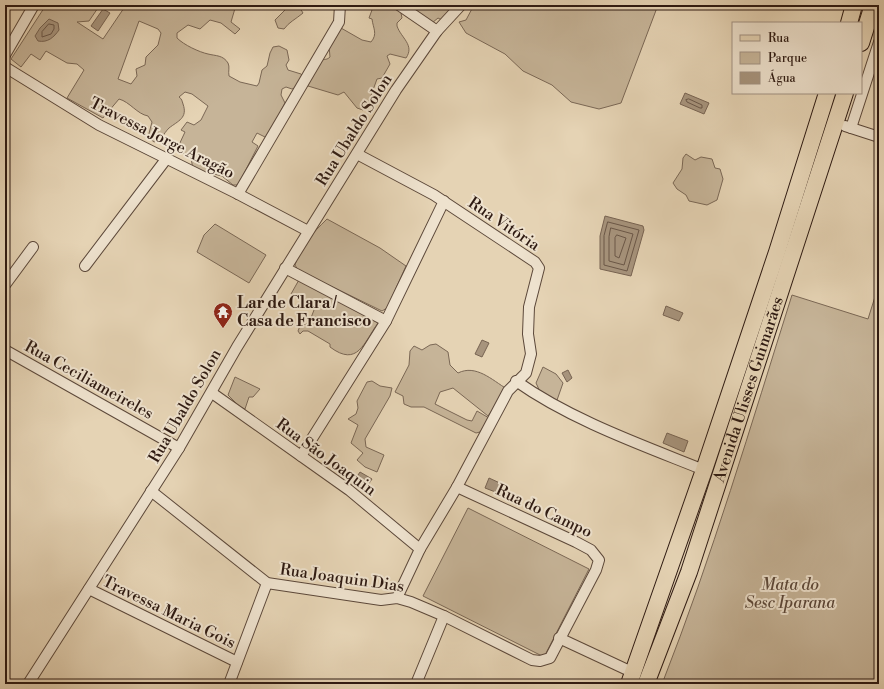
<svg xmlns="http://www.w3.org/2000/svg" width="884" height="689" font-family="'Libre Bodoni',serif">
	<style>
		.green { fill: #c6b498; stroke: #7a6755; fill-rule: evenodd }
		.water { fill: #a7947d; stroke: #776352 }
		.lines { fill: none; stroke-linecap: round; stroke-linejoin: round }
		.shore { stroke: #6a5748; stroke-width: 1 }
		.minor-casing { stroke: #5c483a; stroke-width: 12 }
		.primary-casing { stroke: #2e1a12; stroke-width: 18 }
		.minor { stroke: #eee2ce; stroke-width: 10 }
		.primary { stroke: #e5d3b4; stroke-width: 16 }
		.labels { text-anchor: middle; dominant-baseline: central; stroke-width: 4; stroke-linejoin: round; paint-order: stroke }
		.street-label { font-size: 16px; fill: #2e1a12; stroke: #eee2ce }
		.poi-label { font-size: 16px; font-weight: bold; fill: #2e1a12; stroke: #eee2ce; text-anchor: start }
		.park-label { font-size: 16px; font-style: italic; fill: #5c483a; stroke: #eee2ce }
	</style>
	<rect width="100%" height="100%" fill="#e5d3b4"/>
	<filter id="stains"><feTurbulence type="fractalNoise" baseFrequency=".005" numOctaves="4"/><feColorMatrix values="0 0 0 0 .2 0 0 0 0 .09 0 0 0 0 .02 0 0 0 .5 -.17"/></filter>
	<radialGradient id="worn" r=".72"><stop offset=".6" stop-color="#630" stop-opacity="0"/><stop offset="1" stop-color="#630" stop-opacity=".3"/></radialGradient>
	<g class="green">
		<path d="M46 5H100L89 21 77 22 103 39 126 5H236L231 22 240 29 235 34 221 23 210 20 200 29 188 25 177 33V38C184 45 199 52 208 54 216 56 223 55 228 63 230 67 228 71 229 76L240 82 257 86 259 83 262 70 267 66 270 53 273 47 279 46 287 50 289 60 286 65 288 70 301 74 303 76 297 87 292 89 286 87 282 89 281 95 285 103 267 138 257 133 252 142 258 146 238 185H233L222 176 193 169 191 158 179 151 178 147 185 132 181 130 187 122 194 125 201 120 208 106 192 94 185 92 179 97C182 99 182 101 183 104 188 118 178 121 169 128 163 134 163 139 154 142L148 137 152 122 148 116C137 114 130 102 119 99L103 118 67 98 84 70 77 64 67 63 46 51 40 60 31 54 21 67 11 59ZM139 21 158 29 161 33 158 45 146 57 145 65 136 69 137 76 131 84 118 79Z"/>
		<path d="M290 5H298L303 13C296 19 289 22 284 29L278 28 275 20Z"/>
		<path d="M352 5H395L400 8 402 18 397 23V26C401 38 415 45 406 58L390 54 387 56 390 64 382 78 377 79 369 101 363 110 357 108 344 92 338 95 308 86C310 78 312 64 321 60 325 59 327 60 330 57L329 46 341 28 362 40 371 42C378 34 373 28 372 19L369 18 372 10 363 6Z"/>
		<path d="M403 5H459L444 21 438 18 432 23Z"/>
		<path d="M474 5H658L621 103 599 109 571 102 552 85 523 71 505 54 466 33 459 22 466 20Z"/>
		<path d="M686 154 695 160 701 157 712 159 715 168 720 169 723 179 717 200 707 205 689 201 686 195 677 189 673 183 682 169 683 158Z"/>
		<path d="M327 219 380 248 406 266 387 308 382 311 298 270 295 265C300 245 313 233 327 219Z"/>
		<path d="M215 224 266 255 249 283 197 252 204 235Z"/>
		<path d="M300 278 378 323C364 342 358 368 330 347V344L308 331H303L300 334 298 331 300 326 309 323 314 310 312 306 291 294Z"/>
		<path d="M879 284V684H662C712 557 751 425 792 295L868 319Z"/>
		<path d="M436 344 448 352 450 365 458 373C476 364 492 380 507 389L488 416 453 388 440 392 435 404 467 420 472 421 477 411 489 418 480 432 476 433 424 407H411L404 404 403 396 395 392 409 365 410 351 414 346 422 350 430 345Z"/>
		<path d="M543 367 556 374 563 383 556 403 543 398 536 383Z"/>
		<path d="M235 377 260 389 253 397H249L245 409 240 407 228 395Z"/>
		<path d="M372 381 380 386 392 388 390 396 365 439 366 447 384 455 377 472 365 467 357 460 363 453 351 443 358 425 348 419 356 414 358 408 357 401 367 382Z"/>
		<path d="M468 508 589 569 544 657 423 596Z"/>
	</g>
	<g class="water">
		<path d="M103 9 110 13 98 31 91 26Z"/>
		<path d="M49 19 58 23 59 30C54 37 48 43 38 41L35 36 40 28Z"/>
		<path d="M685 93 709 103 704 114 680 104Z"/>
		<path d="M605 216 643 226 644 230 631 276 600 269V236Z"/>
		<path d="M666 306 683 313 679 321 663 315Z"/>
		<path d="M482 340 489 343 482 357 475 354Z"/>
		<path d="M568 370 572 378 567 382 562 373Z"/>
		<path d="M667 433 688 441 684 452 663 443Z"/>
		<path d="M360 472 372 479 368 485 356 478Z"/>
		<path d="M489 478 502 484 498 493 485 488Z"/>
	</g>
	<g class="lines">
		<g class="shore">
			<path d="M49 24 54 25V29L51 34 42 37V32Z"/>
			<path d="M689 99 702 105V108H700L687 102 686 100Z"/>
			<path d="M608 222 639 230 627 271 604 265V236Z"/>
			<path d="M611 228 633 234 624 265 609 261V237Z"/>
			<path d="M617 235 626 238 619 258 615 256V238Z"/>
		</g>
		<g class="minor-casing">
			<g id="minor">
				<path d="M399 5 437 31"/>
				<path d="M5 55 34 5"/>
				<path d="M5 67 99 125 238 194 308 231"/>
				<path d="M845 126 879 137"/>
				<path d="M851 128 879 42"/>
				<path d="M357 154 434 195 535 262 539 268 529 307 528 334 531 354 526 373 508 391 457 487 420 549 397 598"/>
				<path d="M238 194 339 22 340 5"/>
				<path d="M85 266 167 158"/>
				<path d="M285 268 386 321"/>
				<path d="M5 285 33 247"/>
				<path d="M5 350 179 448"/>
				<path d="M516 381C571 420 642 445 704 470"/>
				<path d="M212 393 349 490 420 549"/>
				<path d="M301 456 386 321 444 201"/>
				<path d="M151 491 267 583 381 600 397 598 411 602 444 616 532 660 540 661 550 658 596 570 599 560 591 550 576 542 457 487"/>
				<path d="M89 589 237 662"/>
				<path d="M559 638 634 673"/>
				<path d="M28 684 179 448 237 347 396 90 437 31 461 5"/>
				<path d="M229 684 267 583"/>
				<path d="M416 684 444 616"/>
			</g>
		</g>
		<g class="primary-casing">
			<g id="primary">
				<path d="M849 23 854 5"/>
				<path d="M861 43 873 5"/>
				<path d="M629 684 704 470 777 252 827 93"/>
				<path id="s1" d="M646 684 689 572 845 93"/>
			</g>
		</g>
		<use href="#minor" class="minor"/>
		<use href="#primary" class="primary"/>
	</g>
	<defs>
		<g id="temple-pin" transform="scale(1)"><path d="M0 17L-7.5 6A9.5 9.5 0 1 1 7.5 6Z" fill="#8f2418" stroke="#eee2ce"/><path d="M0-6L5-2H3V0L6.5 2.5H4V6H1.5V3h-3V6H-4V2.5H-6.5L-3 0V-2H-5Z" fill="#fff"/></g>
	</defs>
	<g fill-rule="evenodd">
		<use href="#temple-pin" x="223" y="312"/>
	</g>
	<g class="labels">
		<g class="street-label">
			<text transform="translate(354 130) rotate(-58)">Rua Ubaldo Solon</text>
			<text transform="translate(162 138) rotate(27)">Travessa Jorge Aragão</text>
			<text transform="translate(504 224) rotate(34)">Rua Vitória</text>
			<text transform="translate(89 380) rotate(29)">Rua Ceciliameireles</text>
			<text stroke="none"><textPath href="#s1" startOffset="312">Avenida Ulisses Guimarães</textPath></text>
			<text transform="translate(185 406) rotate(-60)">Rua Ubaldo Solon</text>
			<text transform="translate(326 457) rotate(36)">Rua São Joaquin</text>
			<text transform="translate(544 511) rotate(25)">Rua do Campo</text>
			<text transform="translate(342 578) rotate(8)">Rua Joaquin Dias</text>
			<text transform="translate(169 612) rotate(26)">Travessa Maria Gois</text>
		</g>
		<g class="poi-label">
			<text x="237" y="303">Lar de Clara /<tspan x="237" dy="18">Casa de Francisco</tspan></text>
		</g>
		<g class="park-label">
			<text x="790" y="585">Mata do<tspan x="790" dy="18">Sesc Iparana</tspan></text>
		</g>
	</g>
	<rect width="884" height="689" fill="none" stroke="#e5d3b4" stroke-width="20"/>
	<rect x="6" y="6" width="872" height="677" fill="none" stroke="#2e1a12" stroke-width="2"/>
	<rect x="10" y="10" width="864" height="669" fill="none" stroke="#2e1a12"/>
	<rect x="732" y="22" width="130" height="72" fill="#eee2ce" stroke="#a19283"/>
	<rect x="740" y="35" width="20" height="6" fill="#e5d3b4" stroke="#a19283"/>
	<text x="768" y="42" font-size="12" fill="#2e1a12">Rua</text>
	<rect x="740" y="52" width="20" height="12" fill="#c6b498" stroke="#a19283"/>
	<text x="768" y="62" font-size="12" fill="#2e1a12">Parque</text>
	<rect x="740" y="72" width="20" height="12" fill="#a7947d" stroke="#a19283"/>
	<text x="768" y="82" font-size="12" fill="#2e1a12">Água</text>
	<rect width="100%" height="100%" filter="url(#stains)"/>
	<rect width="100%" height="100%" fill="url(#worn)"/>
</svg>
